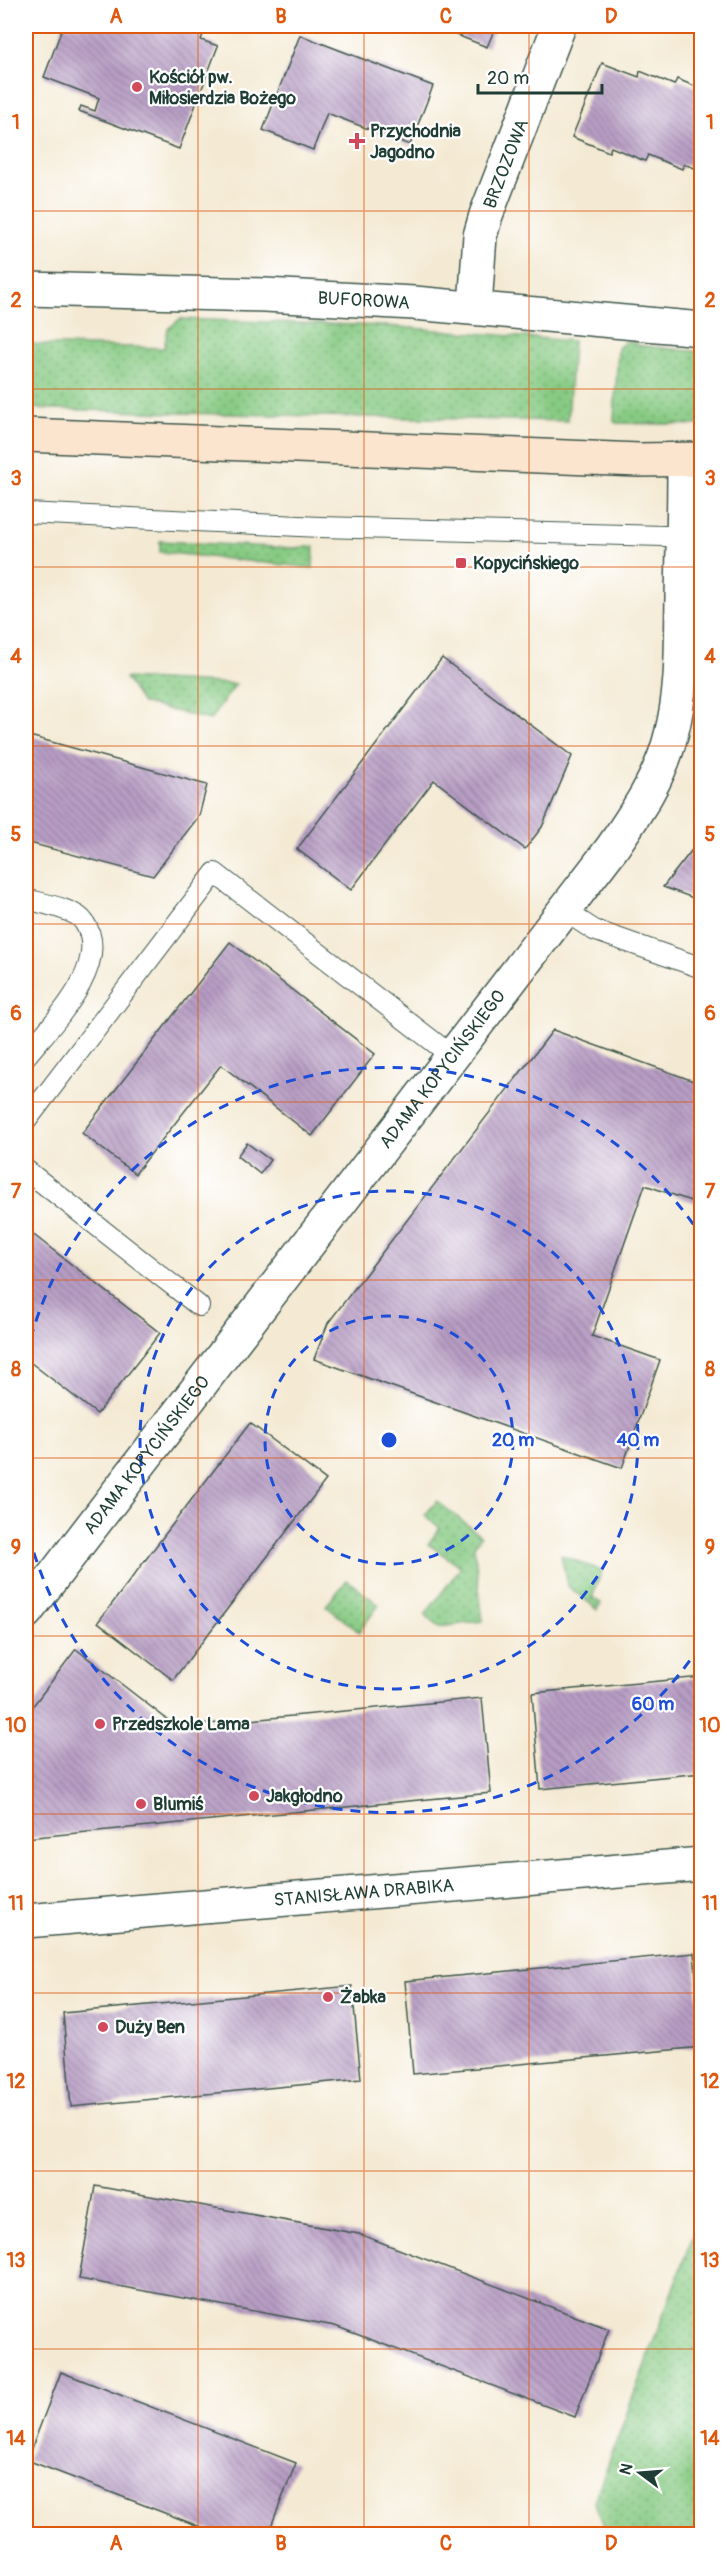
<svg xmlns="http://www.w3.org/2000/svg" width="727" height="2560" font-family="Pangolin,sans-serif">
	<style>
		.grass { fill: url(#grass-dots); stroke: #53845c; stroke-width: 1.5 }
		.building { fill: url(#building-back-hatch) }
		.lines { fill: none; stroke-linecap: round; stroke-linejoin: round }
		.lane-casing { stroke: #3f574c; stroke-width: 22 }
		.street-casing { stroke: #3f574c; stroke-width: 36 }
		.secondary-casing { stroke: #3f574c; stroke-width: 36 }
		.lane { stroke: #fff; stroke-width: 20 }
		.street { stroke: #fff; stroke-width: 33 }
		.secondary { stroke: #fbe5cf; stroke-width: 33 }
		.grid { fill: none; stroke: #de580e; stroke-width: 1.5; stroke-opacity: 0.55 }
		.ring { fill: none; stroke: #1d4ed8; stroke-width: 3; stroke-dasharray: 10 8 }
		.poi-dot { fill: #d1495b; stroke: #fff; stroke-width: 2 }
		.labels { text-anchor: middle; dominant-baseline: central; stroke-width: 4.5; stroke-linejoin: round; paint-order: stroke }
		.poi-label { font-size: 18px; font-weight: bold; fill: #1f3d34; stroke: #fff; text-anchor: start }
		.street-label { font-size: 18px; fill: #1f3d34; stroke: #fff }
		.centre { fill: #1d4ed8; stroke: #fff; stroke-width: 3 }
		.ring-label { font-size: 18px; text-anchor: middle; font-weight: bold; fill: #1d4ed8; stroke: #fff; stroke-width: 4.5; stroke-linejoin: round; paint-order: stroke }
		.neatline { fill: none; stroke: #de580e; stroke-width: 2 }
		.grid-label { font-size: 20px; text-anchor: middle; font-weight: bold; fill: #de580e }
	</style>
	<defs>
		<pattern id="grass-dots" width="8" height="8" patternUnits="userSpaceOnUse" patternTransform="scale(1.5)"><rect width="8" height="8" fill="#87ca83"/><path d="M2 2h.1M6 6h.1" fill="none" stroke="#6ea56c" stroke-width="1.8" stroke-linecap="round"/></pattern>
		<pattern id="building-back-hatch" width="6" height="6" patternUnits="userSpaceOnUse" patternTransform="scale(1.5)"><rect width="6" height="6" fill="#b89dc4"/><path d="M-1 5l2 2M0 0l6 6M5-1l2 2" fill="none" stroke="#9581a0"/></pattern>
	</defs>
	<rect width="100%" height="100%" fill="#fff"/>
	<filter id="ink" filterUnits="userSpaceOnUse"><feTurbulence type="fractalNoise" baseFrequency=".0167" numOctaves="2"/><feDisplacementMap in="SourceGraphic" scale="12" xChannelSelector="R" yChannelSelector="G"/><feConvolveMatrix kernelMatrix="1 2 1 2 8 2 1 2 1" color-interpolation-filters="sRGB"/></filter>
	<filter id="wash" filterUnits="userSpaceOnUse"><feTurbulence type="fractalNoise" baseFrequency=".008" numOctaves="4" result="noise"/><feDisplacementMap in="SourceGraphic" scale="24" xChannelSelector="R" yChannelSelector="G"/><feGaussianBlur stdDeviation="1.35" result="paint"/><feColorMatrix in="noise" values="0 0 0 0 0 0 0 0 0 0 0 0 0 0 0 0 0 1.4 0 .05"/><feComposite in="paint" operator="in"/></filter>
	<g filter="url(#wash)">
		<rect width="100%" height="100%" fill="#f4ead4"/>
		<g class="grass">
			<path d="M180 319 387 326 573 341 568 421 174 413 26 408V344L164 348 168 329Z"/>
			<path d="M626 341 636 342V345L701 352V425L616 423 614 421 618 348Z"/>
			<path d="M160 541 293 548 314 546 313 568 160 552Z"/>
			<path d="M125 678 236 684 210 720 142 703Z"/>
			<path d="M437 1501 481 1536 474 1546 483 1621 439 1627 425 1615 461 1567 428 1544 440 1528 425 1515Z"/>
			<path d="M561 1555 602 1571 592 1598 601 1603 598 1610 568 1586Z"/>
			<path d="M347 1580 379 1605 359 1632 326 1606Z"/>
			<path d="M701 2213V2534H607L594 2502Z"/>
		</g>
		<g id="blocks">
			<g class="building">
				<path d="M63 26H206L201 40 218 46 179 149 79 111 81 106 95 111 99 98 44 77Z"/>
				<path d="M434 26H496L487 47Z"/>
				<path d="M300 35 433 86 410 145 327 113 313 150 263 130Z"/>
				<path d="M602 63 639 77 640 71 674 85 677 79 702 89V171L684 164 682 169 648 155 645 161 611 147 609 152 572 137Z"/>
				<path d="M442 658 572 756 542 827 525 849 434 780 351 890 297 849Z"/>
				<path d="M26 735 207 785 199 816 153 876 26 842Z"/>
				<path d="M702 837V893L698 892 696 899 663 887Z"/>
				<path d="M230 942 375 1054 312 1136 221 1065 135 1174 82 1133Z"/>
				<path d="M553 1030 702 1084V1205L645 1185 592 1336 660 1360 622 1468 314 1359 328 1323Z"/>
				<path d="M247 1143 270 1160 260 1174 237 1156Z"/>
				<path d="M26 1229 160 1333 97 1414 26 1359Z"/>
				<path d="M250 1423 326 1480 173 1680 98 1622Z"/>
				<path d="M76 1649 177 1727 482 1698 491 1793 26 1838V1715Z"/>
				<path d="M702 1677V1773L540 1789 532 1693Z"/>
				<path d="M694 1953 702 2047 413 2074 405 1981Z"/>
				<path d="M352 1986 361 2079 71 2107 63 2013Z"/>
				<path d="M95 2186 359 2234 609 2329 575 2417 335 2326 79 2279Z"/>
				<path d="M61 2372 296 2463 268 2534H219L27 2460Z"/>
			</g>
		</g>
	</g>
	<g filter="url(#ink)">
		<use href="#blocks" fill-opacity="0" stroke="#3f574c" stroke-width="1.5"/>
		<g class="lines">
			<g class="lane-casing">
				<g id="lane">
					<path d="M26 513 320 527 702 537"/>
					<path d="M26 899C40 903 76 909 84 922 113 965 50 1026 26 1056"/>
					<path d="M563 910 594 930 702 968"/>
					<path d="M26 1121 215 873 452 1056"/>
					<path d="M26 1170 199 1306"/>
				</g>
			</g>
			<g class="street-casing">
				<g id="street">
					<path id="s1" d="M26 289 265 295 414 303 702 329"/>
					<path id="s2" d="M475 306 480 236 486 215 559 26"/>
					<path id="s3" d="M26 1612 612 848C636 813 661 777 671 735 683 689 681 644 682 598 683 552 684 506 684 460"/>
					<path id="s4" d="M26 1921 702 1864"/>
				</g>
			</g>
			<g class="secondary-casing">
				<path id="secondary" d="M26 435 639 460 702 459"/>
			</g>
			<use href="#lane" class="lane"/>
			<use href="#street" class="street"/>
			<use href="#secondary" class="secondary"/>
		</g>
	</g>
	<path class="grid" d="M198 26V2534M364 26V2534M529 26V2534M26 211H702M26 389H702M26 567H702M26 746H702M26 924H702M26 1102H702M26 1280H702M26 1458H702M26 1636H702M26 1814H702M26 1993H702M26 2171H702M26 2349H702"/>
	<g class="ring">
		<circle cx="389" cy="1440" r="124"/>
		<circle cx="389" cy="1440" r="249"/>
		<path d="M700 1646A373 373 0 0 1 26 1524M26 1356A373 373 0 0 1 700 1234"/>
	</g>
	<g class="poi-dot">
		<circle cx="137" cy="87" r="6"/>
		<path d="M354 132h6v6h6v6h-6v6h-6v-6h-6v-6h6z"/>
		<rect x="455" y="557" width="12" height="12" rx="3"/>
		<circle cx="100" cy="1724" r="6"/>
		<circle cx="254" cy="1796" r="6"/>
		<circle cx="141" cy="1804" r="6"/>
		<circle cx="328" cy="1997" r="6"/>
		<circle cx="103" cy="2027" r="6"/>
	</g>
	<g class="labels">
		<g class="poi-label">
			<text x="149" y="77">Kościół pw.<tspan x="149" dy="21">Miłosierdzia Bożego</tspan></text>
			<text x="370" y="131">Przychodnia<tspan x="370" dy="21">Jagodno</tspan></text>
			<text x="473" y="563">Kopycińskiego</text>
			<text x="112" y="1724">Przedszkole Lama</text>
			<text x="266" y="1796">Jakgłodno</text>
			<text x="153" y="1804">Blumiś</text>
			<text x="340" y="1997">Żabka</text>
			<text x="115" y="2027">Duży Ben</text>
		</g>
		<g class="street-label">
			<text stroke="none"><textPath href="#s2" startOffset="147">BRZOZOWA</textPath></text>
			<text stroke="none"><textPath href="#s1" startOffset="338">BUFOROWA</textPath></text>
			<text stroke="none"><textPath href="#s3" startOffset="684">ADAMA KOPYCIŃSKIEGO</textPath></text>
			<text stroke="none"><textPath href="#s3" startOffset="198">ADAMA KOPYCIŃSKIEGO</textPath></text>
			<text stroke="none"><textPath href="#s4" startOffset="339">STANISŁAWA DRABIKA</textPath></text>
		</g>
	</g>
	<circle cx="389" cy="1440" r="9" class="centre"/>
	<g class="ring-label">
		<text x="513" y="1446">20 m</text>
		<text x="638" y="1446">40 m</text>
		<text x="653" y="1710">60 m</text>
	</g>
	<rect width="727" height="2560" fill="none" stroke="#fff" stroke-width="66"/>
	<g transform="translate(640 2473) rotate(286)" stroke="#ffffff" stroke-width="4.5" paint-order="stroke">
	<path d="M0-4.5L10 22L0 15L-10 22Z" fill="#1f3d34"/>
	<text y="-9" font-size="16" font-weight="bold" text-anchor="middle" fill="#1f3d34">N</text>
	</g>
	<path d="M478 84v9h124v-9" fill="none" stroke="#1f3d34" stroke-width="3"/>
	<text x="487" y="84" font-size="18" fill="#1f3d34" stroke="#ffffff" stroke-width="4.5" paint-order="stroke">20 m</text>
	<rect x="33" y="33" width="661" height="2494" class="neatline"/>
	<g class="grid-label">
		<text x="116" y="23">A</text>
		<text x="281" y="23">B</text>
		<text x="446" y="23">C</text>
		<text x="611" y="23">D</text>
		<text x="16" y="129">1</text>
		<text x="710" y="129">1</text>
		<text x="16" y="307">2</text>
		<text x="710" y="307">2</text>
		<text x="16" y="485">3</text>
		<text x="710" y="485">3</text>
		<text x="16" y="663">4</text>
		<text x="710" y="663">4</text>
		<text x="16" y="841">5</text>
		<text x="710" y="841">5</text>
		<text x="16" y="1020">6</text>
		<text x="710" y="1020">6</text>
		<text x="16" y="1198">7</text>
		<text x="710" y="1198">7</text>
		<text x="16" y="1376">8</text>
		<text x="710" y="1376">8</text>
		<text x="16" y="1554">9</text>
		<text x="710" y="1554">9</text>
		<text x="16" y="1732">10</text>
		<text x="710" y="1732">10</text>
		<text x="16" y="1910">11</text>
		<text x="710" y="1910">11</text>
		<text x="16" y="2088">12</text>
		<text x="710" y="2088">12</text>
		<text x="16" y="2267">13</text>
		<text x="710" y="2267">13</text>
		<text x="16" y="2445">14</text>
		<text x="710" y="2445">14</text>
		<text x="116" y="2550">A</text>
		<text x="281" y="2550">B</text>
		<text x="446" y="2550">C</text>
		<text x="611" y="2550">D</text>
	</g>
</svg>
